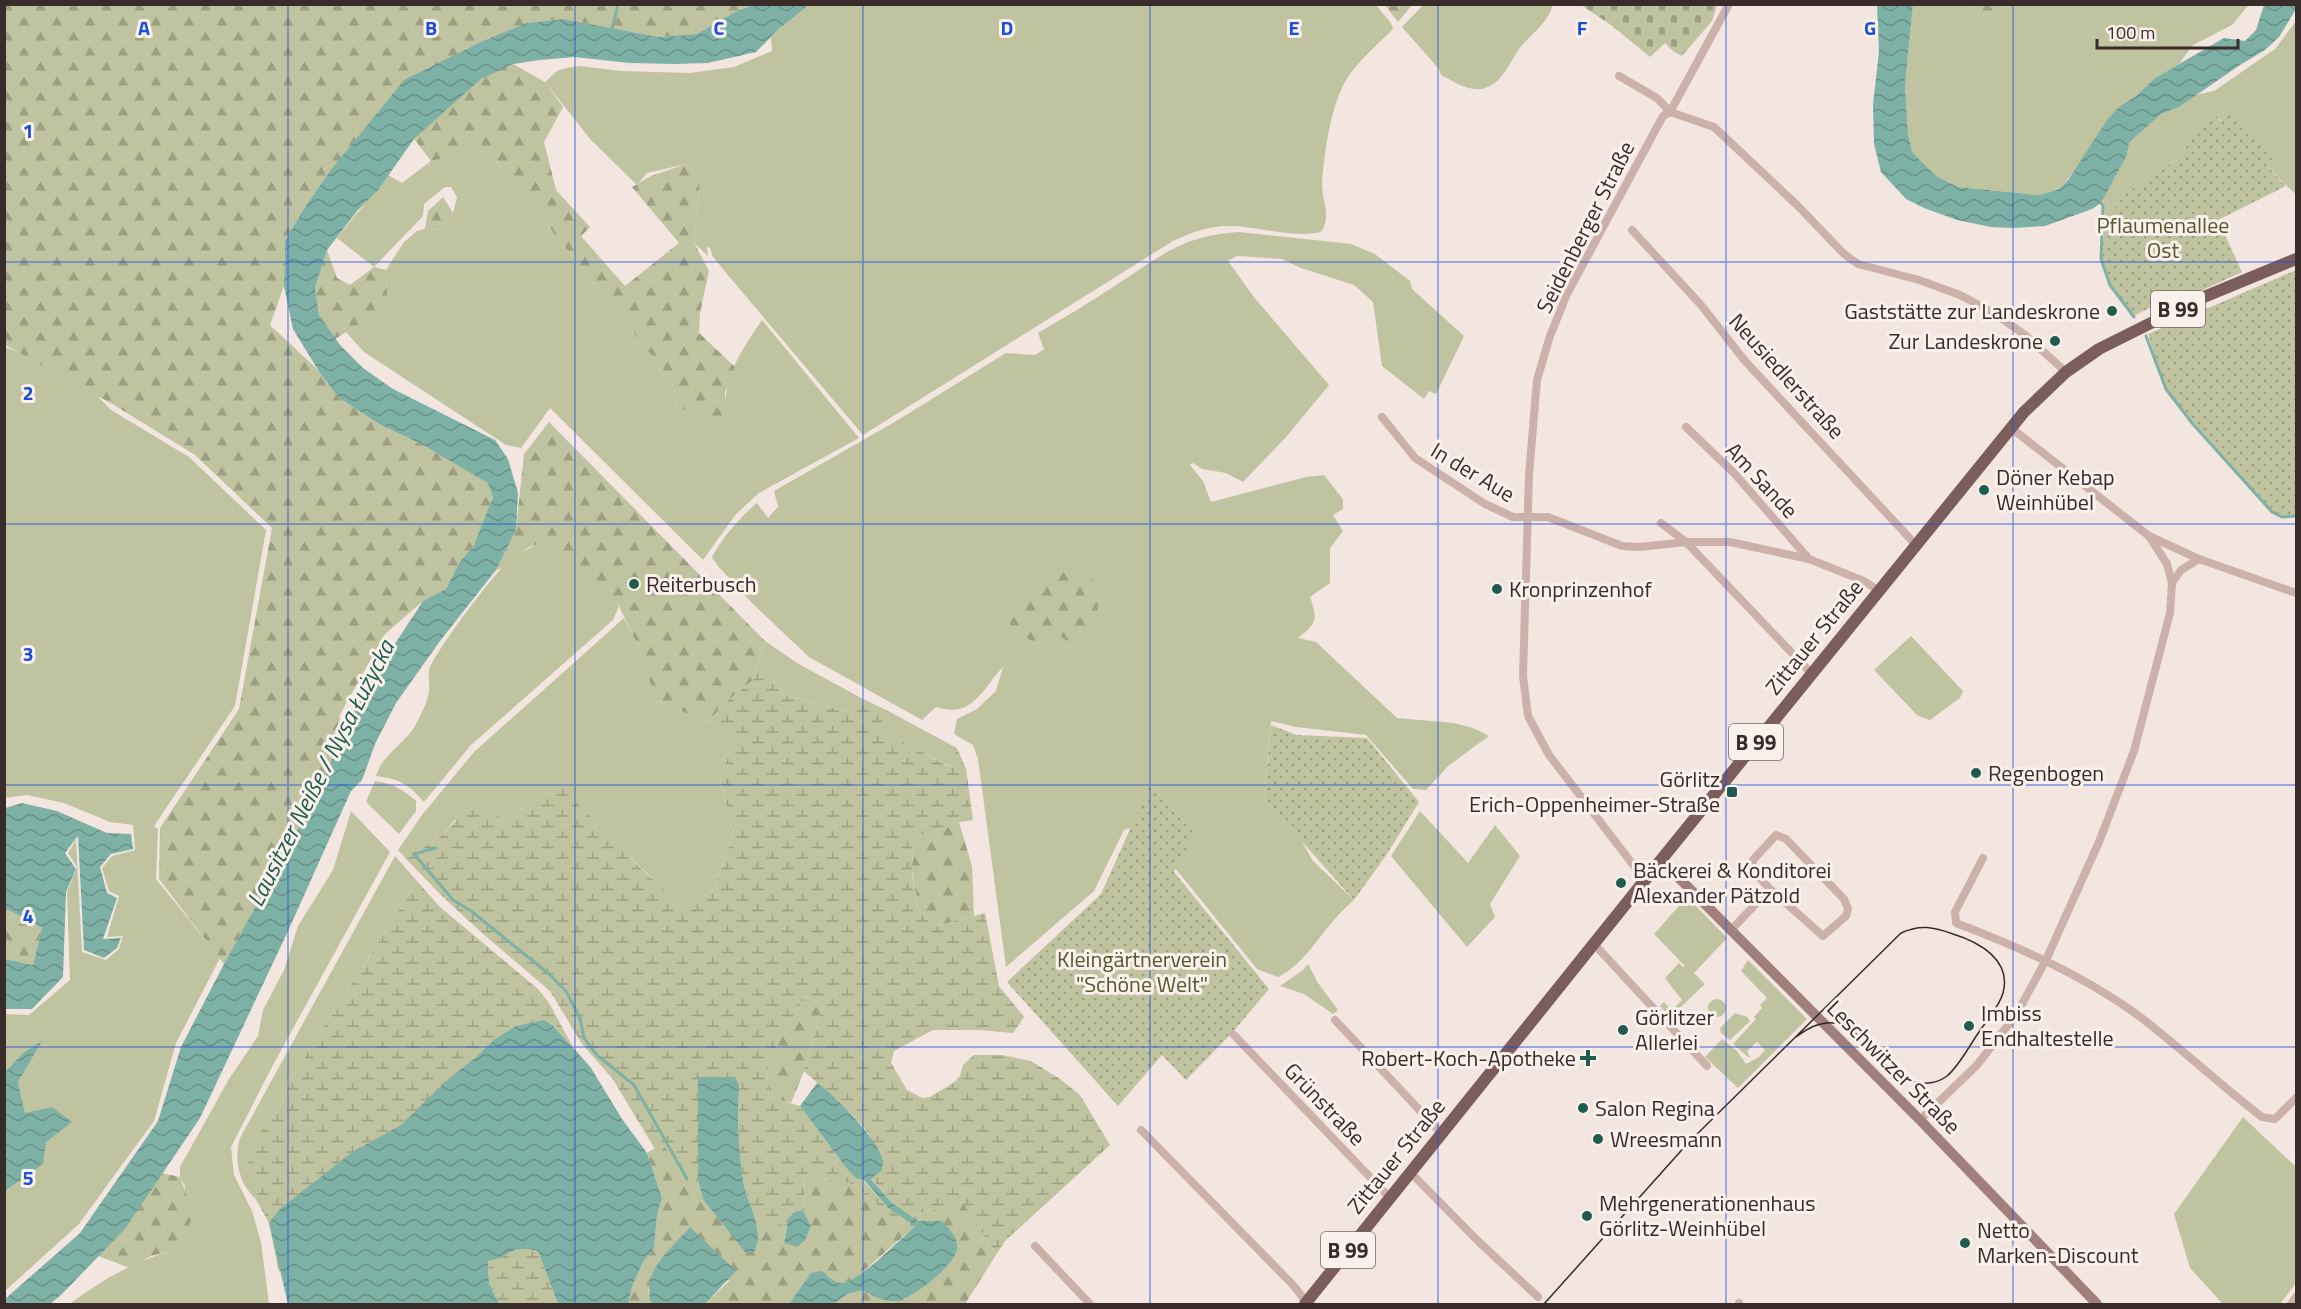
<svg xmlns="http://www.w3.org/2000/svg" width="2301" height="1309" font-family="'Titillium Web',sans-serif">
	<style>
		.grass { fill: #c0c39f }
		.forest { fill: url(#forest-firs); fill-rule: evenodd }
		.wetland { fill: url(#wetland-marsh) }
		.cemetery { fill: url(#cemetery-stones) }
		.park { fill: url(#park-dots) }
		.water { fill: url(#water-waves) }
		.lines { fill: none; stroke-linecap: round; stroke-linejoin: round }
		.stream { stroke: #7eb1a5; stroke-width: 3 }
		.street { stroke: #ccb1ab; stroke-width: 8 }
		.secondary { stroke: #a07f7c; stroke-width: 10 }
		.primary { stroke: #7b5d5b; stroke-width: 12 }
		.tram { stroke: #392b2a; stroke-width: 1.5 }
		.grid { fill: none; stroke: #1d4ed8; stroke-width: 1.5; stroke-opacity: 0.55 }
		.poi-dot { fill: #1f5c4f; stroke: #faf0ec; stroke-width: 2 }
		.labels { text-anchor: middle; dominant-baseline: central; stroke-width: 6; stroke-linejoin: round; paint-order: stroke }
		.shield { fill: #faf0ec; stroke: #736664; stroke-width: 1.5 }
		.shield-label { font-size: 21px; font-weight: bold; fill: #392b2a }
		.park-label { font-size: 22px; fill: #54582e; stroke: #faf0ec }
		.street-label { font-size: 22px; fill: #392b2a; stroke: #faf0ec }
		.poi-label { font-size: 22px; fill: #392b2a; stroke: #faf0ec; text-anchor: start }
		.water-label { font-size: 24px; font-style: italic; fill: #1f5c4f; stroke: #faf0ec }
		.grid-label { font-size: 20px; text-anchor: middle; font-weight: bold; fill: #1d4ed8; stroke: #faf0ec; stroke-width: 6; stroke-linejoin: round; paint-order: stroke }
	</style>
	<defs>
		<pattern id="forest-firs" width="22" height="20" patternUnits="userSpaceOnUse" patternTransform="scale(1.5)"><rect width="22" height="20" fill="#c0c39f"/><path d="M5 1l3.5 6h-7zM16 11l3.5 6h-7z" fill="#9d9f82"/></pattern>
		<pattern id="wetland-marsh" width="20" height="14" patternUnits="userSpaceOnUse" patternTransform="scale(1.5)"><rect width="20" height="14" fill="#c0c39f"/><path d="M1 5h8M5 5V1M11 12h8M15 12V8" fill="none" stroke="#9d9f82"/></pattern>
		<pattern id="cemetery-stones" width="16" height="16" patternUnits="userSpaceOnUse" patternTransform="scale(1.5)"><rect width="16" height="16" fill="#c0c39f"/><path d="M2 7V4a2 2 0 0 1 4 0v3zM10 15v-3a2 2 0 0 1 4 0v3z" fill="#9d9f82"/></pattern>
		<pattern id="park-dots" width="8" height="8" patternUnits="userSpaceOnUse" patternTransform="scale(1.5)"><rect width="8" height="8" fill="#c0c39f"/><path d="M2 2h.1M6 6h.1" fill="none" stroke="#9d9f82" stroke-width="1.8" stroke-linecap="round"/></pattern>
		<pattern id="water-waves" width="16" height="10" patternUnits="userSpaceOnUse" patternTransform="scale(1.5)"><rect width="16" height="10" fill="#7eb1a5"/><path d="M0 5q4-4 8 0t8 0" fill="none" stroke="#689087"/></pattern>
	</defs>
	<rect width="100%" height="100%" fill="#f3e5df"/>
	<g class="grass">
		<path d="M1375 4 1391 23 1393 29C1377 45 1358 61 1346 80 1331 106 1324 153 1322 183 1322 201 1331 215 1322 231 1304 240 1254 226 1232 226 1211 225 1192 232 1173 241L863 435 727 274 713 257 710 248 707 247 708 256 694 243 700 180 686 164 647 173 637 185 591 140 545 82 557 71 566 68 580 66 621 71 690 73 734 67 772 51 771 38 779 29 809 5Z"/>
		<path d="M1423 5V4L1553 5C1547 24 1531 34 1519 49 1509 64 1501 86 1481 89 1467 91 1453 81 1441 75L1439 69 1402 27Z"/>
		<path d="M1913 5H1973L1979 11 2004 14 2000 5H2264L2248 6 2232 25 2193 45 2179 64 2155 78 2136 96 2120 106 2067 180 2059 189 2039 195 1958 187 1936 176 1912 152 1908 134 1905 84Z"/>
		<path d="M2296 21V192L2294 193 2266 165 2273 158 2214 115 2192 135 2180 158 2127 192 2105 220 2103 199 2127 155 2129 143 2161 114 2179 107 2196 95 2214 91 2275 49Z"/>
		<path d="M481 151 493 157 672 381 676 405 726 404C724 374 746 344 762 320L859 438 759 493 736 514 703 560 550 408 521 448 506 445 364 352 346 332 364 321 387 296 386 270 404 242 417 231 425 229 440 230 453 213 457 197 451 187H445L424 204 423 216 374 267 337 238 388 175 402 183 431 161Z"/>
		<path d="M1239 232 1351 244 1375 254 1410 281 1412 289 1464 336 1436 394 1429 391 1424 399 1382 366 1373 302 1354 285 1301 268 1282 259 1237 256 1228 261 1253 296 1329 385 1287 436 1243 482 1226 473 1202 469 1193 463 1190 465 1203 481 1211 502 1306 477 1324 475 1343 499V509L1333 515 1343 531 1330 548V583L1310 597C1318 620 1317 623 1298 638L1316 642 1397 718 1454 723 1473 728 1489 736 1448 766 1426 790 1413 789 1366 735 1296 727 1271 721 1264 799 1301 840 1313 861 1354 900C1347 906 1340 913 1334 920 1316 940 1303 965 1278 977L1257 969 1175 868 1195 834 1154 788 1149 787 1131 828 1124 830 1094 891 1006 967 978 759 973 745 954 734 957 719 977 709 996 691 1003 667C982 689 973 719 936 707L922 720 809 657 752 603 717 565 712 557C724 536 738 519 757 503L768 518 778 507 774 491 893 423 1006 353 1035 355 1044 349 1038 333C1063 318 1089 303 1113 287 1160 257 1180 236 1239 232Z"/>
		<path d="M5 347 79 377 111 410 189 457 266 530 235 706 154 826 158 829 156 879 220 958 176 1043 154 1121 79 1224 5 1291V1191L43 1164 25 1114 18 1082 41 1042 23 1053 5 1072V1014L29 1015 70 980 67 892 77 867 68 853 76 840 82 952 106 960 119 949 123 936 107 937 119 896 109 891 102 868 112 856 135 850 133 825 110 822 64 803 27 795 5 798Z"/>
		<path d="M547 541 619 606 613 620 471 745 424 802C408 784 400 779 376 776 382 755 404 744 415 726 420 716 427 704 429 692 430 685 428 677 429 670 434 653 490 579 504 566 518 554 529 547 547 541Z"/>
		<path d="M624 618 638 646 656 700 709 723 733 741 720 781 734 833 713 890 682 911C646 865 595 830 550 793L504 819 455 820 442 835 406 859 398 850 422 815 474 752Z"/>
		<path d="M1911 636 1963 691 1960 698 1930 720 1918 716 1874 670Z"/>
		<path d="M765 641 797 663 863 699 847 711 783 695 760 658Z"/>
		<path d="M888 711 957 748 951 767 878 729Z"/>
		<path d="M375 781C393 783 403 790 416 801V811L399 834 366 802Z"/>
		<path d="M351 811 390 852 273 1065 231 1147 234 1175 252 1211 261 1242 269 1304H70C101 1280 138 1259 176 1250L185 1186 180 1177V1167L229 1079 258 1036 263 1010 284 970 298 926 333 870Z"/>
		<path d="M1420 811 1468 863 1495 825 1520 856 1490 904 1495 917 1467 947 1391 856Z"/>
		<path d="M395 856 417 881 356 978 335 1006 318 1036 309 1047 301 1067 290 1078 282 1104 277 1112 269 1119 247 1169 261 1189 255 1198C238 1183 234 1159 240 1138Z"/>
		<path d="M1686 898V902H1692L1727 938 1694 973 1705 984 1670 1017 1660 1006 1664 1002 1672 1010 1682 1000 1665 978 1679 963 1683 967 1685 966 1654 934Z"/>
		<path d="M1748 960 1807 1019 1738 1088 1705 1057 1722 1039 1737 1051 1746 1064 1759 1057 1765 1050 1757 1042 1747 1051 1750 1057H1748L1733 1044 1756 1019 1754 1017 1762 1008 1760 1005 1767 998 1741 971Z"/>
		<path d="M1308 964 1318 983 1338 1010 1333 1014 1304 994 1280 986 1303 970Z"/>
		<circle cx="1717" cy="1008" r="9"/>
		<path d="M1735 1013 1747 1017 1750 1021 1730 1040 1721 1033 1720 1028Z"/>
		<path d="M2243 1117 2296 1167V1283L2280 1304H2223L2190 1268 2174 1214Z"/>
	</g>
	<g class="forest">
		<path d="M5 5H753L733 13 697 34 659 37 563 19 527 23 485 40 453 57 330 171 303 210 285 241 284 286 270 325 318 370 338 397 379 424 423 445 489 483 493 496 487 516 474 545 459 563 446 589 423 601 385 634 339 716 344 730 324 779 306 814 224 964 159 879 160 828 239 709 272 528 195 455 114 405 5 345Z"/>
		<path d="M1385 5H1412L1398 22Z"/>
		<path d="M1973 5H2000L2004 14 1995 21 1979 11Z"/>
		<path d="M513 64 545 82 563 107 544 142 556 190 590 227 581 236 625 286 679 243 632 187 651 176 686 164 700 180 694 243 709 271 700 313 699 333 735 367 725 392 726 404 719 422 706 421 676 405 672 381 493 157 481 151 431 161 414 139 480 79Z"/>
		<path d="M443 197 453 213 440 230 425 229 428 211Z"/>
		<path d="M327 250 337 278 350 285 374 267 386 270 387 296 364 321 335 339 319 315 315 288Z"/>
		<path d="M549 422 765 641 753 680 720 707 709 723 656 700 638 646 619 606 547 542 529 547 502 568 496 570 516 530 524 454Z"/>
		<path d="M1067 558 1080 581 1093 578C1103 616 1098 618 1074 647L1053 630 1036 645 1007 622 1008 610Z"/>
		<path d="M959 822 972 866 974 916 933 927 918 909 912 870 913 838Z"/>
		<path d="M5 908 42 928 33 965 5 959Z"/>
		<path d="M806 996 823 1004 804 1071 791 1103 769 1097 767 1072 780 1035Z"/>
		<path d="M662 1144 698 1180 703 1199 758 1232 754 1217 786 1226 784 1243 811 1226 803 1210 805 1175 852 1184 901 1225 910 1216 963 1202 996 1255 965 1304H834L847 1293 835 1282 811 1273 789 1304H705L730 1280 648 1289 651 1304H628L633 1284 643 1262 654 1248 657 1215 662 1198 647 1153ZM915 1226 863 1290 858 1276Z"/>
		<path d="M162 1173 180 1177 194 1215 176 1250 151 1256 130 1268 98 1256 125 1229Z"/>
	</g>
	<g class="wetland">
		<path d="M760 658 783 695 847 711 863 699 888 711 879 729 950 767 957 748 966 769 973 820 959 822 913 838 912 873 918 909 933 927 985 913 999 986 1024 1017 1013 1033 979 1030H933L894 1051 891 1063 907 1090 922 1098 930 1097 953 1083 960 1076 963 1065 974 1055H1002L1031 1061 1060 1079 1080 1095 1110 1145 1005 1241 996 1255 963 1202 910 1216 892 1203 871 1178C871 1169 874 1149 872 1141 866 1122 819 1085 804 1071L823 1004 806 996 780 1036 767 1072 769 1097 800 1106 847 1169 856 1177 863 1180 888 1208 906 1220 901 1225 852 1184 805 1175 803 1210 794 1212 786 1226 754 1217 745 1189 738 1153 739 1085 698 1077V1180L662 1145 655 1149 612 1078 582 1044 550 991 482 933 443 897 406 859 442 835 472 804 504 819 550 793 563 788 631 859 670 895 682 911 713 890 734 833 720 781 733 741 709 723 720 707 753 680Z"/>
		<path d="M417 881 440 907 538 989 549 1003 573 1047 591 1068 279 1272 269 1223 255 1198 261 1189 247 1169 249 1152 269 1119 277 1112 282 1104 290 1078 301 1067 309 1047 318 1036 335 1006 356 978Z"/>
		<path d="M521 1247 538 1251 558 1304H499L489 1283 488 1261C501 1259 509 1252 521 1247Z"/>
	</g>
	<path class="cemetery" d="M1581 5 1717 4V5L1712 21 1682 56 1674 52 1665 43 1650 57 1611 25Z"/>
	<g class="park">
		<path d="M2234 111 2273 158 2266 165 2286 186 2218 220 2242 272 2196 293H2185L2173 304 2153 306 2134 316 2111 284 2102 258 2105 220 2127 192 2180 158 2192 135 2214 114 2221 121Z"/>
		<path d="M2296 270V515L2283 516 2272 511 2194 423 2167 389 2159 371 2148 334Z"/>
		<path d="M1271 725 1297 735 1367 738 1419 802 1387 854 1354 900 1264 799Z"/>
		<path d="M1149 787 1154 788 1195 834 1174 872 1269 989 1231 1034 1186 1080 1162 1055 1118 1106 1007 982 1101 894Z"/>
	</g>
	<g class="water">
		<path d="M753 5H809L779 29 756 52 708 63 675 64 630 63 574 57 540 60 513 64 481 79 414 139 378 190 358 210 327 250 315 288 319 315 340 345 363 368 393 389 495 440 508 459 518 493 516 530 496 570 440 641 396 703 375 744 362 780 351 791 288 931 200 1118 125 1229 61 1295 50 1304H5V1299L80 1233 158 1121 181 1047 224 964 306 814 324 779 344 730 366 688 423 601 446 589 459 563 474 545 493 497 488 483 423 445 379 424 338 397 318 370 293 329 284 286 285 241 303 210 330 171 404 80 485 40 527 23 563 19 659 37 697 34 733 13Z"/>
		<path d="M1877 5H1913L1905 84 1908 134 1912 152 1936 176 1958 187 2039 195 2059 189 2068 180 2107 120 2120 106 2136 96 2155 78 2224 38 2245 41 2256 30 2264 5H2296V9L2279 37 2265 50 2240 65 2179 107 2161 114 2129 143 2127 155 2101 203 2092 209 2045 226 2014 228 1991 227 1957 220 1924 208 1906 199 1881 172 1874 144 1873 105 1879 51Z"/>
		<path d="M22 803 57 811 107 833 131 834 133 849 111 854 100 867 107 893 117 898 103 939 121 938 117 948 104 958 84 950 78 836 65 853 76 869 66 892 63 977 32 1009H4L5 959 33 965 42 928 5 908V808Z"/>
		<path d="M544 1020 552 1025 591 1068 622 1119 647 1153 662 1198 657 1215 654 1248 643 1262 633 1284 628 1304H558L538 1251C508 1244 513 1257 488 1261L489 1283 499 1304H288L269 1223 280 1209 351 1153 401 1125 445 1082 475 1058 494 1040 516 1026Z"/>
		<path d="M42 1041 18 1082 25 1113 52 1107 72 1122 46 1142 43 1164 5 1191V1072L23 1053Z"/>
		<path d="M698 1077H735L739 1085C738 1120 737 1154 745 1189 750 1209 765 1232 754 1252H745L703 1199 698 1180Z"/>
		<path d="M817 1083C834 1094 880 1141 883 1161 883 1164 882 1167 882 1170L871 1179 892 1203 918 1221H942C949 1229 959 1238 957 1249 955 1265 910 1302 893 1301 882 1301 872 1295 862 1290L847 1294 834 1304H789L811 1273 822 1271C828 1276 834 1284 843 1283 860 1280 900 1240 915 1226L888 1208 864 1180 856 1178 847 1169 800 1106Z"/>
		<path d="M803 1210 811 1226 805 1240 797 1247 784 1243 788 1219 794 1212Z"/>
		<path d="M690 1227 736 1271 705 1304H651C642 1270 669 1251 690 1227Z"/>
	</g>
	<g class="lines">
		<g class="stream">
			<path d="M612 29 618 4"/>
			<path d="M2100 200 2103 206 2101 259 2110 285 2134 317"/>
			<path d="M2146 336 2166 389 2192 423 2272 512 2282 517 2296 516"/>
			<path d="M436 848 414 854 453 900 471 911 549 974 566 991 580 1018 584 1038 597 1055 634 1085 687 1179"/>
		</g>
		<g class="street">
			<path d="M1619 76 1657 98 1670 112"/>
			<path d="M1670 112 1714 127 1798 206 1844 254 1858 264 1919 280 1960 295 1994 313 2025 335 2066 372"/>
			<path d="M1632 230 1701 305 1745 361 1916 545"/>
			<path d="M1382 417 1415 458 1485 504 1513 517H1548L1622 546 1639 547 1686 542H1730L1809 559 1864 581 1879 591"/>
			<path d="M1686 427 1734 473 1809 559"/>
			<path d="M2010 427 2149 536 2199 559 2296 593"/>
			<path d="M1661 523 1686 542 1811 673"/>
			<path d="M2172 583 2181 570 2199 559"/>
			<path d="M1983 858 1955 912 1956 923C2019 947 2080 974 2135 1013 2179 1046 2219 1084 2262 1117L2275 1119 2296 1098"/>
			<path d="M1646 878 1634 866 1549 755 1528 716 1523 676 1529 475 1537 380 1550 336 1567 294 1663 116 1670 112 1729 4"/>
			<path d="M1731 930 1770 889 1752 870 1753 860 1776 835 1786 839 1844 899 1848 909 1846 916 1823 936 1770 889"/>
			<path d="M1594 944 1707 1066"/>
			<path d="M1335 1020 1441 1133"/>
			<path d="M1234 1035 1390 1198"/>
			<path d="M1920 1120 1977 1065 2016 1015 2046 960 2099 842 2134 751 2170 613 2172 583 2167 564 2149 536"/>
			<path d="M1141 1130 1293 1285 1308 1304"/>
			<path d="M1410 1172 1478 1241 1538 1297"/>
			<path d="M1035 1246 1090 1304"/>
			<path d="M1739 1303V1304"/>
			<path d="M2291 1304 2296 1297"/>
		</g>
		<path class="secondary" d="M1661 860 1920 1120 2097 1304"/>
		<path class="primary" d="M1305 1304 1661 860 2024 412 2066 372 2099 349 2199 299 2296 259"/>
		<path class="tram" d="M1544 1304 1688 1143 1901 933C1920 924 1934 927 1953 934 1979 942 2012 960 2003 993 1999 1007 1987 1020 1979 1032 1969 1046 1960 1065 1947 1076 1939 1082 1931 1084 1921 1083 1870 1080 1859 988 1796 1037"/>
	</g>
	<path class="grid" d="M288 4V1304M575 4V1304M863 4V1304M1150 4V1304M1438 4V1304M1726 4V1304M2013 4V1304M4 262H2296M4 524H2296M4 785H2296M4 1047H2296"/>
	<g class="poi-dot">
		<circle cx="2112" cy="311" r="6"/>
		<circle cx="2055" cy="341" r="6"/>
		<circle cx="1984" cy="490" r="6"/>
		<circle cx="634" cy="584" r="6"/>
		<circle cx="1497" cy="589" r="6"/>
		<circle cx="1976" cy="773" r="6"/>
		<rect x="1726" y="786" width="12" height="12" rx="3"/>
		<circle cx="1621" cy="883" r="6"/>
		<circle cx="1969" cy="1026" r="6"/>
		<circle cx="1623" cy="1030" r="6"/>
		<path d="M1585 1049h6v6h6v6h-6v6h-6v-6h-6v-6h6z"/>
		<circle cx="1583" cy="1108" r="6"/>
		<circle cx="1598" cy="1139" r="6"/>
		<circle cx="1587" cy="1216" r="6"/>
		<circle cx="1965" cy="1243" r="6"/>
	</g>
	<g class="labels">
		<g class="shield">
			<rect x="2151" y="291" width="54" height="36" rx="4.5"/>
			<rect x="1729" y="724" width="54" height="36" rx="4.5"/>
			<rect x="1321" y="1232" width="54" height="36" rx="4.5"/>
		</g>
		<g class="shield-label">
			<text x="2178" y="309">B 99</text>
			<text x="1756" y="742">B 99</text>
			<text x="1348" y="1250">B 99</text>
		</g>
		<g class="park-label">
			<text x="2163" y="225">Pflaumenallee<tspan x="2163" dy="25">Ost</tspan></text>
			<text x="1142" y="959">Kleingärtnerverein<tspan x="1142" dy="25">"Schöne Welt"</tspan></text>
		</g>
		<g class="street-label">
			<text transform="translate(1585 227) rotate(-63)">Seidenberger Straße</text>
			<text transform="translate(1787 376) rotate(48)">Neusiedlerstraße</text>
			<text transform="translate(1473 472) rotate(31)">In der Aue</text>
			<text transform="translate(1762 480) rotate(47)">Am Sande</text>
			<text transform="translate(1814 637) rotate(-51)">Zittauer Straße</text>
			<text transform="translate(1894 1067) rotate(45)">Leschwitzer Straße</text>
			<text transform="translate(1325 1104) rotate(46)">Grünstraße</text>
			<text transform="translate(1396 1156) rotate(-51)">Zittauer Straße</text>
		</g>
		<g class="poi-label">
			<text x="2100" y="311" text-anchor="end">Gaststätte zur Landeskrone</text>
			<text x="2043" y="341" text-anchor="end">Zur Landeskrone</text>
			<text x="1996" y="477">Döner Kebap<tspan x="1996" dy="25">Weinhübel</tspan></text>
			<text x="646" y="584">Reiterbusch</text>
			<text x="1509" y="589">Kronprinzenhof</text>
			<text x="1988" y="773">Regenbogen</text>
			<text x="1720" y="779" text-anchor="end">Görlitz<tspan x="1720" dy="25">Erich-Oppenheimer-Straße</tspan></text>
			<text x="1633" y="870">Bäckerei &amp; Konditorei<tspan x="1633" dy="25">Alexander Pätzold</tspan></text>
			<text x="1981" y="1013">Imbiss<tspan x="1981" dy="25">Endhaltestelle</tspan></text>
			<text x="1635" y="1017">Görlitzer<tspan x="1635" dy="25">Allerlei</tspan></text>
			<text x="1576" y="1058" text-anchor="end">Robert-Koch-Apotheke</text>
			<text x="1595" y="1108">Salon Regina</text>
			<text x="1610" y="1139">Wreesmann</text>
			<text x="1599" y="1203">Mehrgenerationenhaus<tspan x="1599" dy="25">Görlitz-Weinhübel</tspan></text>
			<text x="1977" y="1230">Netto<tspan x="1977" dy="25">Marken-Discount</tspan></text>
		</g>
		<g class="water-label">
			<text transform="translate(320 773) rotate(-63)">Lausitzer Neiße / Nysa Łużycka</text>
		</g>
	</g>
	<g class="grid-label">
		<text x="144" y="35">A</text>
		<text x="431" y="35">B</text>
		<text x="719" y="35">C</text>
		<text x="1007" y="35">D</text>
		<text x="1294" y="35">E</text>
		<text x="1582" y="35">F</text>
		<text x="1870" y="35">G</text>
		<text x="28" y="138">1</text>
		<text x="28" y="400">2</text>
		<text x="28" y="661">3</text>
		<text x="28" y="923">4</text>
		<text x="28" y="1185">5</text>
	</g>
	<rect width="2301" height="1309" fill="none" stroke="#392b2a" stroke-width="12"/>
	<path d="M2097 39v9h141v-9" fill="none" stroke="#392b2a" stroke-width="3"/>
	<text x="2106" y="39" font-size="18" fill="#392b2a" stroke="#faf0ec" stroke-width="4.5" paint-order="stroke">100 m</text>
</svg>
